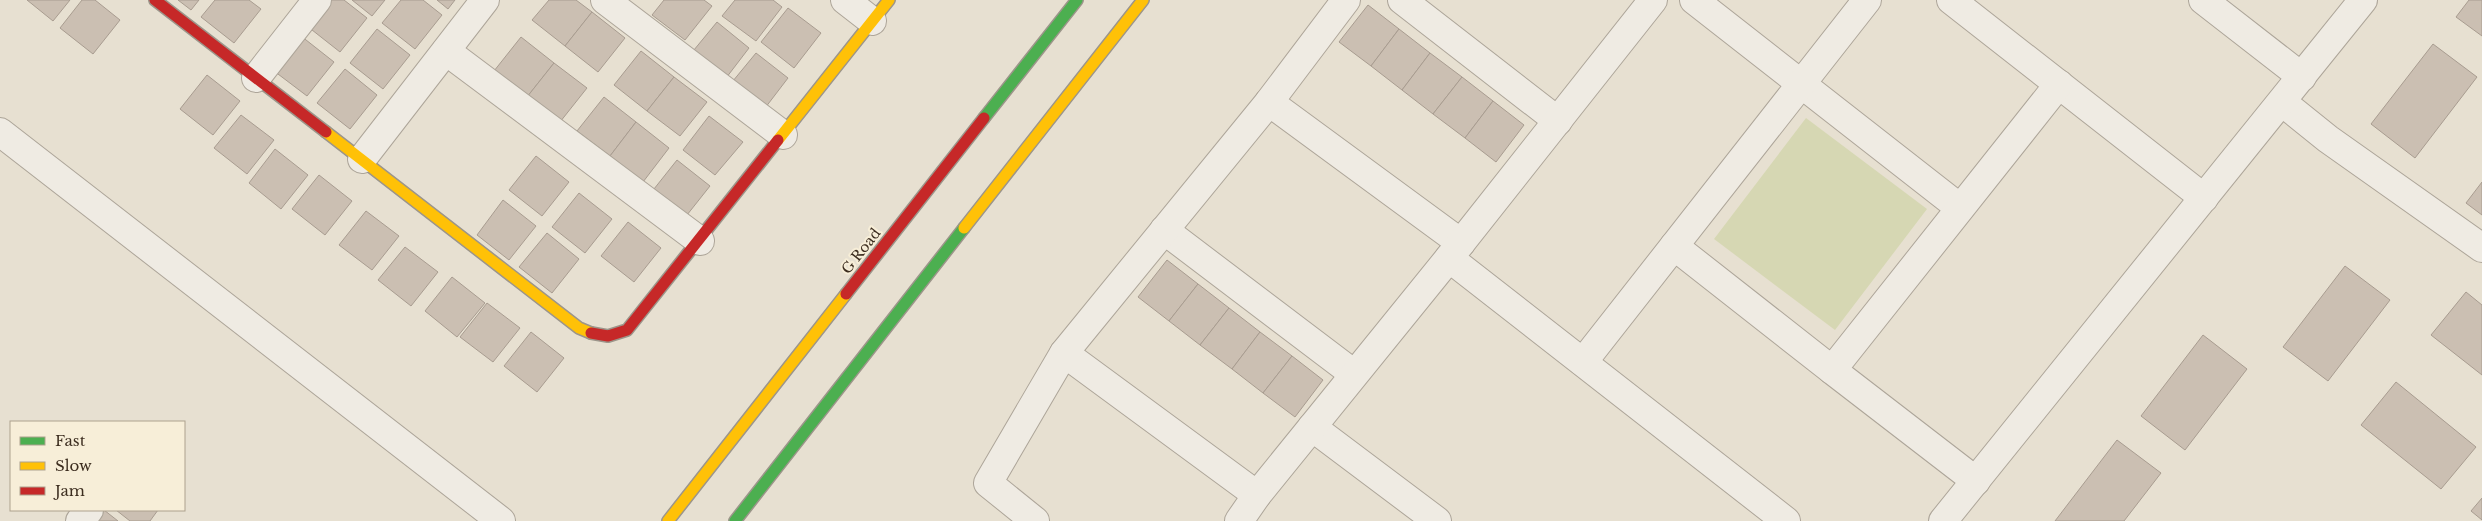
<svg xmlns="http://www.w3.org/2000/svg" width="2482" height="521" font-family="'Libre Baskerville',serif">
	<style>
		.green { fill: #d6d7b3 }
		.building { fill: #cbbfb2; stroke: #a89c90 }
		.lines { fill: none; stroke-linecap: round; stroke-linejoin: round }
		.street-casing { stroke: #ada599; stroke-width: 30 }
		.fast-casing { stroke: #9c958a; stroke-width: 14 }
		.slow-casing { stroke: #9c958a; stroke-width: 14 }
		.jam-casing { stroke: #9c958a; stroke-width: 14 }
		.street { stroke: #efebe3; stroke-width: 28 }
		.fast { stroke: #4caf50; stroke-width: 11 }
		.slow { stroke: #ffc107; stroke-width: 11 }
		.jam { stroke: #c62828; stroke-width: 11 }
		.labels { text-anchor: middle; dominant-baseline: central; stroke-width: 4; stroke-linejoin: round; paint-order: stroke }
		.street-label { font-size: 14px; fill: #3d2e20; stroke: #f7eed8 }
	</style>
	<rect width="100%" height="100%" fill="#e7e0d1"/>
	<path class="green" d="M1806 118 1927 209 1835 330 1714 239Z"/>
	<g class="building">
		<path d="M27 0H70L53 21Z"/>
		<path d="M82 0H95L120 20 93 54 60 28Z"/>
		<path d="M178 0H199L191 10Z"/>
		<path d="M215 0H249L261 9 234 43 201 17Z"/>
		<path d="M327 0H344L367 18 340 52 307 26Z"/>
		<path d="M352 0H385L372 16Z"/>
		<path d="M401 0H423L442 15 415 49 382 23Z"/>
		<path d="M437 0H455L448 9Z"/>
		<path d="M549 0H576L592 12 565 46 532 20Z"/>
		<path d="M664 0H704L712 6 685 40 652 15Z"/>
		<path d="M735 0H773L782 7 756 41 722 16Z"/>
		<path d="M2469 0H2482V36L2456 17Z"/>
		<path d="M1368 5 1399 29 1371 66 1339 42Z"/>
		<path d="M788 8 821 33 794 68 761 42Z"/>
		<path d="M592 12 625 38 598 72 565 46Z"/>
		<path d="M717 22 749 48 723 82 689 56Z"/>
		<path d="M377 29 410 55 383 89 350 63Z"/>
		<path d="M1399 29 1430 53 1402 90 1371 66Z"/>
		<path d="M301 36 334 62 307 96 274 71Z"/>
		<path d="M521 37 554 63 527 97 494 71Z"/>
		<path d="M2433 44 2477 77 2415 158 2371 124Z"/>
		<path d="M641 51 674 77 647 111 614 85Z"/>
		<path d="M756 53 788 78 762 112 728 87Z"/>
		<path d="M1430 53 1462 77 1433 114 1402 90Z"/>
		<path d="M554 63 587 88 560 122 527 97Z"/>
		<path d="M345 69 377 95 350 129 317 103Z"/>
		<path d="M207 75 240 101 213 135 180 109Z"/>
		<path d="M674 77 707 102 680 136 647 111Z"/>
		<path d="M1462 77 1493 101 1465 138 1433 114Z"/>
		<path d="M604 97 636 122 610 156 577 131Z"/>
		<path d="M1493 101 1524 125 1496 162 1465 138Z"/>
		<path d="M241 115 274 140 247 174 214 148Z"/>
		<path d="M709 116 743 142 715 175 683 150Z"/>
		<path d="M636 122 669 148 643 182 610 156Z"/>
		<path d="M275 149 308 175 281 209 249 183Z"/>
		<path d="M536 156 569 182 542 216 509 190Z"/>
		<path d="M677 160 710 186 683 220 650 194Z"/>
		<path d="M319 175 352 201 325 235 292 209Z"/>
		<path d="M2482 182V215L2466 203Z"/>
		<path d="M579 193 612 219 585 253 552 227Z"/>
		<path d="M503 200 536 226 509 260 477 235Z"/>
		<path d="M366 211 399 236 372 270 339 245Z"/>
		<path d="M628 222 661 248 634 282 601 256Z"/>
		<path d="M547 233 579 259 552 293 519 267Z"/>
		<path d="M405 247 438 272 411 306 378 280Z"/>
		<path d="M1167 260 1198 284 1169 321 1138 297Z"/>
		<path d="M2345 266 2390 300 2328 381 2283 347Z"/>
		<path d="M452 277 485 303 457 337 425 311Z"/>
		<path d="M1198 284 1229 308 1200 345 1169 321Z"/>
		<path d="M2466 292 2482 305V375L2431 335Z"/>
		<path d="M487 303 520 328 493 362 460 337Z"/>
		<path d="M1229 308 1260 332 1232 369 1200 345Z"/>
		<path d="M531 332 564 358 537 392 504 366Z"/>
		<path d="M1260 332 1292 356 1263 393 1232 369Z"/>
		<path d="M2203 335 2247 369 2185 450 2141 416Z"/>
		<path d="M1292 356 1323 380 1295 417 1263 393Z"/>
		<path d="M2396 382 2476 447 2441 489 2361 425Z"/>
		<path d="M2117 440 2161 473 2124 521H2055Z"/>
		<path d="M2482 498V520L2471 511Z"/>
		<path d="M100 510H104L118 521H91Z"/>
		<path d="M116 510H158L150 521H130Z"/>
	</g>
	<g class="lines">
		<g class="street-casing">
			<g id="street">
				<path d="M605 0 783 135"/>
				<path d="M845 0 872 21"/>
				<path d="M1402 0 1558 121"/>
				<path d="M1694 0 1960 208"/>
				<path d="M1951 0 2204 198"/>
				<path d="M2203 0 2302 77"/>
				<path d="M446 51 700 241"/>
				<path d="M256 78 317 0"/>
				<path d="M1269 102 1461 243"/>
				<path d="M2282 102 2328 139 2482 248"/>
				<path d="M0 132 501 521"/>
				<path d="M362 159 485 0"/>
				<path d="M1164 230 1354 374"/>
				<path d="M1674 246 1832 370"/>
				<path d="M1449 258 1786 521"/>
				<path d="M1064 353 1257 495"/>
				<path d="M1583 362 1867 0"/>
				<path d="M1312 427 1437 521"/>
				<path d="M1976 481 1832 370 2059 84"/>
				<path d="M80 521 89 510"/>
				<path d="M1035 521 988 483 1064 353 1269 102 1346 0"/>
				<path d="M1239 521 1257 495 1449 258 1653 0"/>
				<path d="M1943 521 2363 0"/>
			</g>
		</g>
		<g class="fast-casing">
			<g id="fast">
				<path d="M984 118 1077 0"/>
				<path d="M735 521 964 228"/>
			</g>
		</g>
		<g class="slow-casing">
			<g id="slow">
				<path d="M326 132 579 328 591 333"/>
				<path d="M778 140 889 0"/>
				<path d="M964 228 1143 0"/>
				<path d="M668 521 846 294"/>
			</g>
		</g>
		<g class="jam-casing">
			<g id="jam">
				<path d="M155 0 326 132"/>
				<path d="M846 294 984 118"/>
				<path d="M591 333 608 336 627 330 778 140"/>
			</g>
		</g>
		<use href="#street" class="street"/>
		<use href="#fast" class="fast"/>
		<use href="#slow" class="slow"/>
		<use href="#jam" class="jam"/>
	</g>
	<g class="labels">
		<g class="street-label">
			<text transform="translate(861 251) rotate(-52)">G Road</text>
		</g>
	</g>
	<rect x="10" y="421" width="175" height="90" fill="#f7eed8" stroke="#ada18e"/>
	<rect x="20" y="437" width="25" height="8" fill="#4caf50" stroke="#ada18e"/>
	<text x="55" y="446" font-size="15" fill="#3d2e20">Fast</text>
	<rect x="20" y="462" width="25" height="8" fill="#ffc107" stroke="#ada18e"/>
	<text x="55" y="471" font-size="15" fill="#3d2e20">Slow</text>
	<rect x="20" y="487" width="25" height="8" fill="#c62828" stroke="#ada18e"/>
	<text x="55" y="496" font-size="15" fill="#3d2e20">Jam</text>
</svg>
